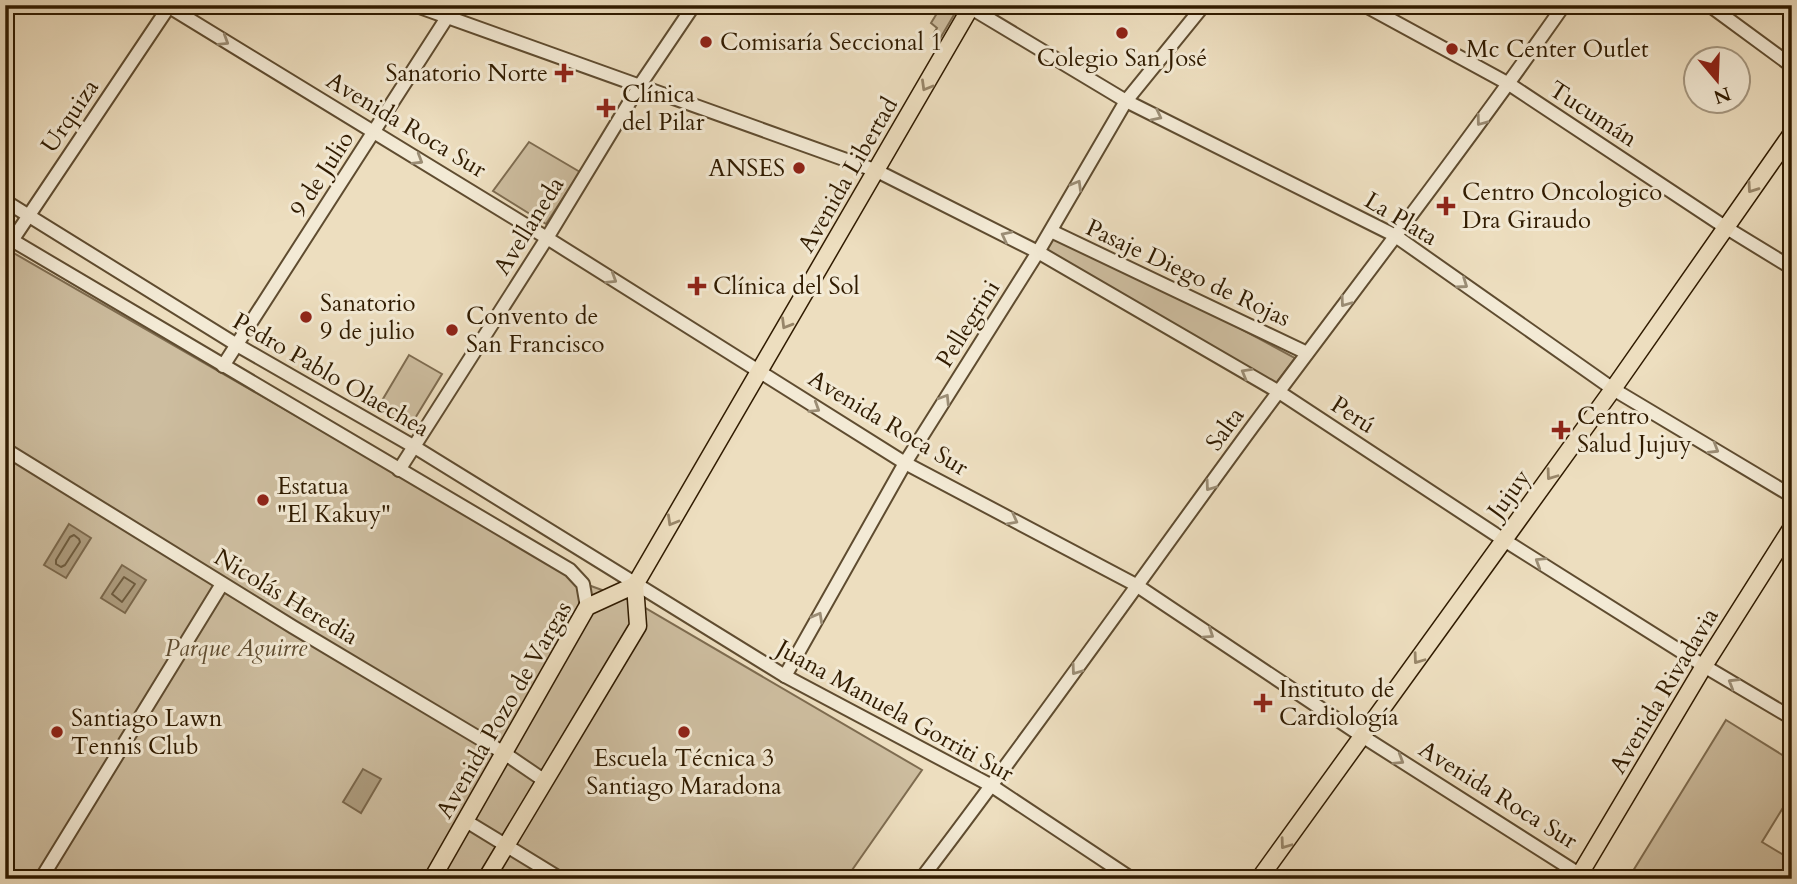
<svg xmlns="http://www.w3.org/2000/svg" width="1797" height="884" font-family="Cardo,serif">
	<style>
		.green { fill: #cdbd9f; stroke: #7e6c50; stroke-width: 2 }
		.water { fill: #ad9c7e; stroke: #7b684c; stroke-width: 2 }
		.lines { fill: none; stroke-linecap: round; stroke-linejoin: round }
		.shore { stroke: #6e5c3f; stroke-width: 2 }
		.minor-casing { stroke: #5f4c30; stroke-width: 16 }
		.major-casing { stroke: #301b00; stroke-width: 19 }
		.minor { stroke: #f3ead5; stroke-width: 12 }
		.major { stroke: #eddebf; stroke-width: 16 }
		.oneway { stroke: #9b8d75 }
		.oneway2 { stroke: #988669 }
		.poi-dot { fill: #8f2418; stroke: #f3ead5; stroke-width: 2.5 }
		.labels { text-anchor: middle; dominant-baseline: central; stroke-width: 6; stroke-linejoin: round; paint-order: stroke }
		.poi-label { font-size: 24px; fill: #301b00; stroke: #f3ead5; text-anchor: start }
		.street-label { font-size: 24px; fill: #301b00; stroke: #f3ead5 }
		.park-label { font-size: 24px; font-style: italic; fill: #5f4c30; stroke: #f3ead5 }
	</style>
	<rect width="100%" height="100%" fill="#eddebf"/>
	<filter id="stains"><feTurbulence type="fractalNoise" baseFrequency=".00286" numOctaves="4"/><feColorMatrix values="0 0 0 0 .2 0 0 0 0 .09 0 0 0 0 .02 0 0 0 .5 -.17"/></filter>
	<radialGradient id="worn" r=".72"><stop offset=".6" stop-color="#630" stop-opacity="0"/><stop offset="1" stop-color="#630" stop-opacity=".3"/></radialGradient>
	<g class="green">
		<path d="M942 5H953L958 8 938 42 931 38 937 28 931 23Z"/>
		<path d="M529 142 580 172 546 224 493 191Z"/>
		<path d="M1055 229 1295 358 1270 391 1041 250Z"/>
		<path d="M5 248 591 586 635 602 922 770 850 873 858 879H5Z"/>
		<path d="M409 355 442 374 414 420 401 424 377 409Z"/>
		<path d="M1726 720 1792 761V793L1762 842 1792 860V879H1628Z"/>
	</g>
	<g class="water">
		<path d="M69 524 91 538 66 578 44 565Z"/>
		<path d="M122 565 146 580 125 613 101 598Z"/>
		<path d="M363 769 381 779 361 813 343 802Z"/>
	</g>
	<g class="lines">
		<g class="shore">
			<path d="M74 535 79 539 80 542 65 565 61 567 56 564V560L70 537Z"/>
			<path d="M124 577 135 584 122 602 112 594Z"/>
		</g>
		<g class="minor-casing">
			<g id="minor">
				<path d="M166 5 547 238 905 463 1136 585 1362 736 1579 874"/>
				<path d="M414 5 877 171 1038 252 1279 392 1504 540 1704 666 1792 718"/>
				<path d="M966 5 1126 101 1394 235 1613 389 1792 496"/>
				<path d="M1364 5 1509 84 1725 227 1792 268"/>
				<path d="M1709 5 1792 66"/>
				<path d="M5 201 237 345 413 446 785 676 992 786 1132 879"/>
				<path d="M1051 231 1307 353"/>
				<path d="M5 236 570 570 583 584 587 607"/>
				<path d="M5 251 170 5"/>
				<path d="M223 366 455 5"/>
				<path d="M5 449 293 627 504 753 545 781"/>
				<path d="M399 470 547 238 640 85 694 5"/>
				<path d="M785 676 905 463 1038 252 1126 101 1204 5"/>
				<path d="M466 821 561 879"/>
				<path d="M41 879 222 584"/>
				<path d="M921 879C1035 730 1142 577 1253 426 1357 286 1464 148 1564 5"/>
			</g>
		</g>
		<g class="major-casing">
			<g id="major">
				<path d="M635 585 972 5"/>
				<path d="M432 879 587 607 635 585"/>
				<path d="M486 879 638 626 635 585"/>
				<path d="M1259 879 1613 389 1792 133"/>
				<path d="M1577 879 1704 666 1792 527"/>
			</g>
		</g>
		<use href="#minor" class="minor"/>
		<use href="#major" class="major"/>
	</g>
	<defs><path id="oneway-chevron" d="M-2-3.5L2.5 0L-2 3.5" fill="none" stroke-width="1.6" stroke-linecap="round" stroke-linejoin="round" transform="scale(1.75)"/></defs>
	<g class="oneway">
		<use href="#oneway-chevron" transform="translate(224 41) rotate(32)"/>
		<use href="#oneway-chevron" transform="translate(1157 116) rotate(27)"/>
		<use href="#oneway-chevron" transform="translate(1481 121) rotate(127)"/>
		<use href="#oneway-chevron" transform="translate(418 160) rotate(31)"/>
		<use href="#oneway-chevron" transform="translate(1077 185) rotate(-60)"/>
		<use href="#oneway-chevron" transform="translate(1006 236) rotate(-153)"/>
		<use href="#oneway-chevron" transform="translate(612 279) rotate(32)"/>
		<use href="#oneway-chevron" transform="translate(1463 284) rotate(35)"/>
		<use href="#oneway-chevron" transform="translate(1345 302) rotate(126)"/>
		<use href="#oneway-chevron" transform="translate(1246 373) rotate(-150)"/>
		<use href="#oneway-chevron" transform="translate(945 399) rotate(-58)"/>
		<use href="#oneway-chevron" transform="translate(815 408) rotate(32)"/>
		<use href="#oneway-chevron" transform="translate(1714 449) rotate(31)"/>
		<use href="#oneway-chevron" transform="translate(1210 486) rotate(126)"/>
		<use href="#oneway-chevron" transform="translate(1013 520) rotate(28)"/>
		<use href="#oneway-chevron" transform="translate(1540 562) rotate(-148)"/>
		<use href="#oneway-chevron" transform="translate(818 617) rotate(-61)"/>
		<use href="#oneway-chevron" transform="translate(1209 634) rotate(34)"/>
		<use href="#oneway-chevron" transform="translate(1076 670) rotate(126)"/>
		<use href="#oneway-chevron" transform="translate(1733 683) rotate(-149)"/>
		<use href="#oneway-chevron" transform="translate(1399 760) rotate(32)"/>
	</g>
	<g class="oneway2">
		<use href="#oneway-chevron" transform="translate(926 86) rotate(120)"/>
		<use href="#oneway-chevron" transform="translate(1752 188) rotate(125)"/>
		<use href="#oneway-chevron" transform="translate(786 324) rotate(121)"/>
		<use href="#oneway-chevron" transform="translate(1551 475) rotate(126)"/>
		<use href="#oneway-chevron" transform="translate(672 521) rotate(120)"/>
		<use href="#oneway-chevron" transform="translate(1418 659) rotate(126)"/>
		<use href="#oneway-chevron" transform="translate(1285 844) rotate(126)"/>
	</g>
	<g class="poi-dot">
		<circle cx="1122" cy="33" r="7"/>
		<circle cx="706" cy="42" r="7"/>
		<circle cx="1452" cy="49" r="7"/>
		<path d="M560.5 62.5h7v7h7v7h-7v7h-7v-7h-7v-7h7z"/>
		<path d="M602.5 97.5h7v7h7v7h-7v7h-7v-7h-7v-7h7z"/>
		<circle cx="799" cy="168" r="7"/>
		<path d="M1442.5 195.5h7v7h7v7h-7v7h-7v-7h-7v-7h7z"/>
		<path d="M693.5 275.5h7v7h7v7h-7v7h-7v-7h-7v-7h7z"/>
		<circle cx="306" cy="317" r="7"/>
		<circle cx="452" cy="330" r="7"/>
		<path d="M1557.5 419.5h7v7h7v7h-7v7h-7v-7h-7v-7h7z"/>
		<circle cx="263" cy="500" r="7"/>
		<path d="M1259.5 692.5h7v7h7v7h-7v7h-7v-7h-7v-7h7z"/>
		<circle cx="57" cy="732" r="7"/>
		<circle cx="684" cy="732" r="7"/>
	</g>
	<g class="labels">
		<g class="poi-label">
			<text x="720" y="42">Comisaría Seccional 1</text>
			<text x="1466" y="49">Mc Center Outlet</text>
			<text x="1122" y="58" text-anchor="middle">Colegio San José</text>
			<text x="548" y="73" text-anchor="end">Sanatorio Norte</text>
			<text x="622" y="94">Clínica<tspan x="622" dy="28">del Pilar</tspan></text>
			<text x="785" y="168" text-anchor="end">ANSES</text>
			<text x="1462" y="192">Centro Oncologico<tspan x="1462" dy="28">Dra Giraudo</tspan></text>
			<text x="713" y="286">Clínica del Sol</text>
			<text x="320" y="303">Sanatorio<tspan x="320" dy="28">9 de julio</tspan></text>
			<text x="466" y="316">Convento de<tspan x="466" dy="28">San Francisco</tspan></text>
			<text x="1577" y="416">Centro<tspan x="1577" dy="28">Salud Jujuy</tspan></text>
			<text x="277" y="486">Estatua<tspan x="277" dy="28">"El Kakuy"</tspan></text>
			<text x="1279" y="689">Instituto de<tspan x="1279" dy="28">Cardiología</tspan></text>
			<text x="71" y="718">Santiago Lawn<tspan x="71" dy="28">Tennis Club</tspan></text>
			<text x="684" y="758" text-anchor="middle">Escuela Técnica 3<tspan x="684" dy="28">Santiago Maradona</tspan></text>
		</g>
		<g class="street-label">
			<text transform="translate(1593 114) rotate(33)">Tucumán</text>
			<text transform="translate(70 116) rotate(-56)">Urquiza</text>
			<text transform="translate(406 125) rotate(31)">Avenida Roca Sur</text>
			<text transform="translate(322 174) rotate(-57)">9 de Julio</text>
			<text transform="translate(848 175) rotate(-60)">Avenida Libertad</text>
			<text transform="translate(1401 219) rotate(31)">La Plata</text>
			<text transform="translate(529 226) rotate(-58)">Avellaneda</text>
			<text transform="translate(1188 273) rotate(25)">Pasaje Diego de Rojas</text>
			<text transform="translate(968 324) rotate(-58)">Pellegrini</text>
			<text transform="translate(331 375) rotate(30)">Pedro Pablo Olaechea</text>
			<text transform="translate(1353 415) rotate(33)">Perú</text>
			<text transform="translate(888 423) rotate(31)">Avenida Roca Sur</text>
			<text transform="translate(1225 429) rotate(-54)">Salta</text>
			<text transform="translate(1509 494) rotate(-54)">Jujuy</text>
			<text transform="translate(286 597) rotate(31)">Nicolás Heredia</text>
			<text transform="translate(1664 691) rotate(-59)">Avenida Rivadavia</text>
			<text transform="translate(504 710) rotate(-60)">Avenida Pozo de Vargas</text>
			<text transform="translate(895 711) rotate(29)">Juana Manuela Gorriti Sur</text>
			<text transform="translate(1498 795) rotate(32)">Avenida Roca Sur</text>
		</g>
		<g class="park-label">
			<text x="236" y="648">Parque Aguirre</text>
		</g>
	</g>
	<rect width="1797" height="884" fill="none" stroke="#eddebf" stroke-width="28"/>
	<rect x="7" y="7" width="1783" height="870" fill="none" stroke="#301b00" stroke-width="3.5"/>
	<rect x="14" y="14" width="1769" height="856" fill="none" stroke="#301b00" stroke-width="2"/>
	<g transform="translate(1717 80) rotate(161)"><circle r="33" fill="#f3ead5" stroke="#a59780" stroke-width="2"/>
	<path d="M0-5L12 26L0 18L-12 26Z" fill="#8f2418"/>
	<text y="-10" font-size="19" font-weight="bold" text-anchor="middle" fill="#301b00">N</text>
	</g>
	<rect width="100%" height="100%" filter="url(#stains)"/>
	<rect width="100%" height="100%" fill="url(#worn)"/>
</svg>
